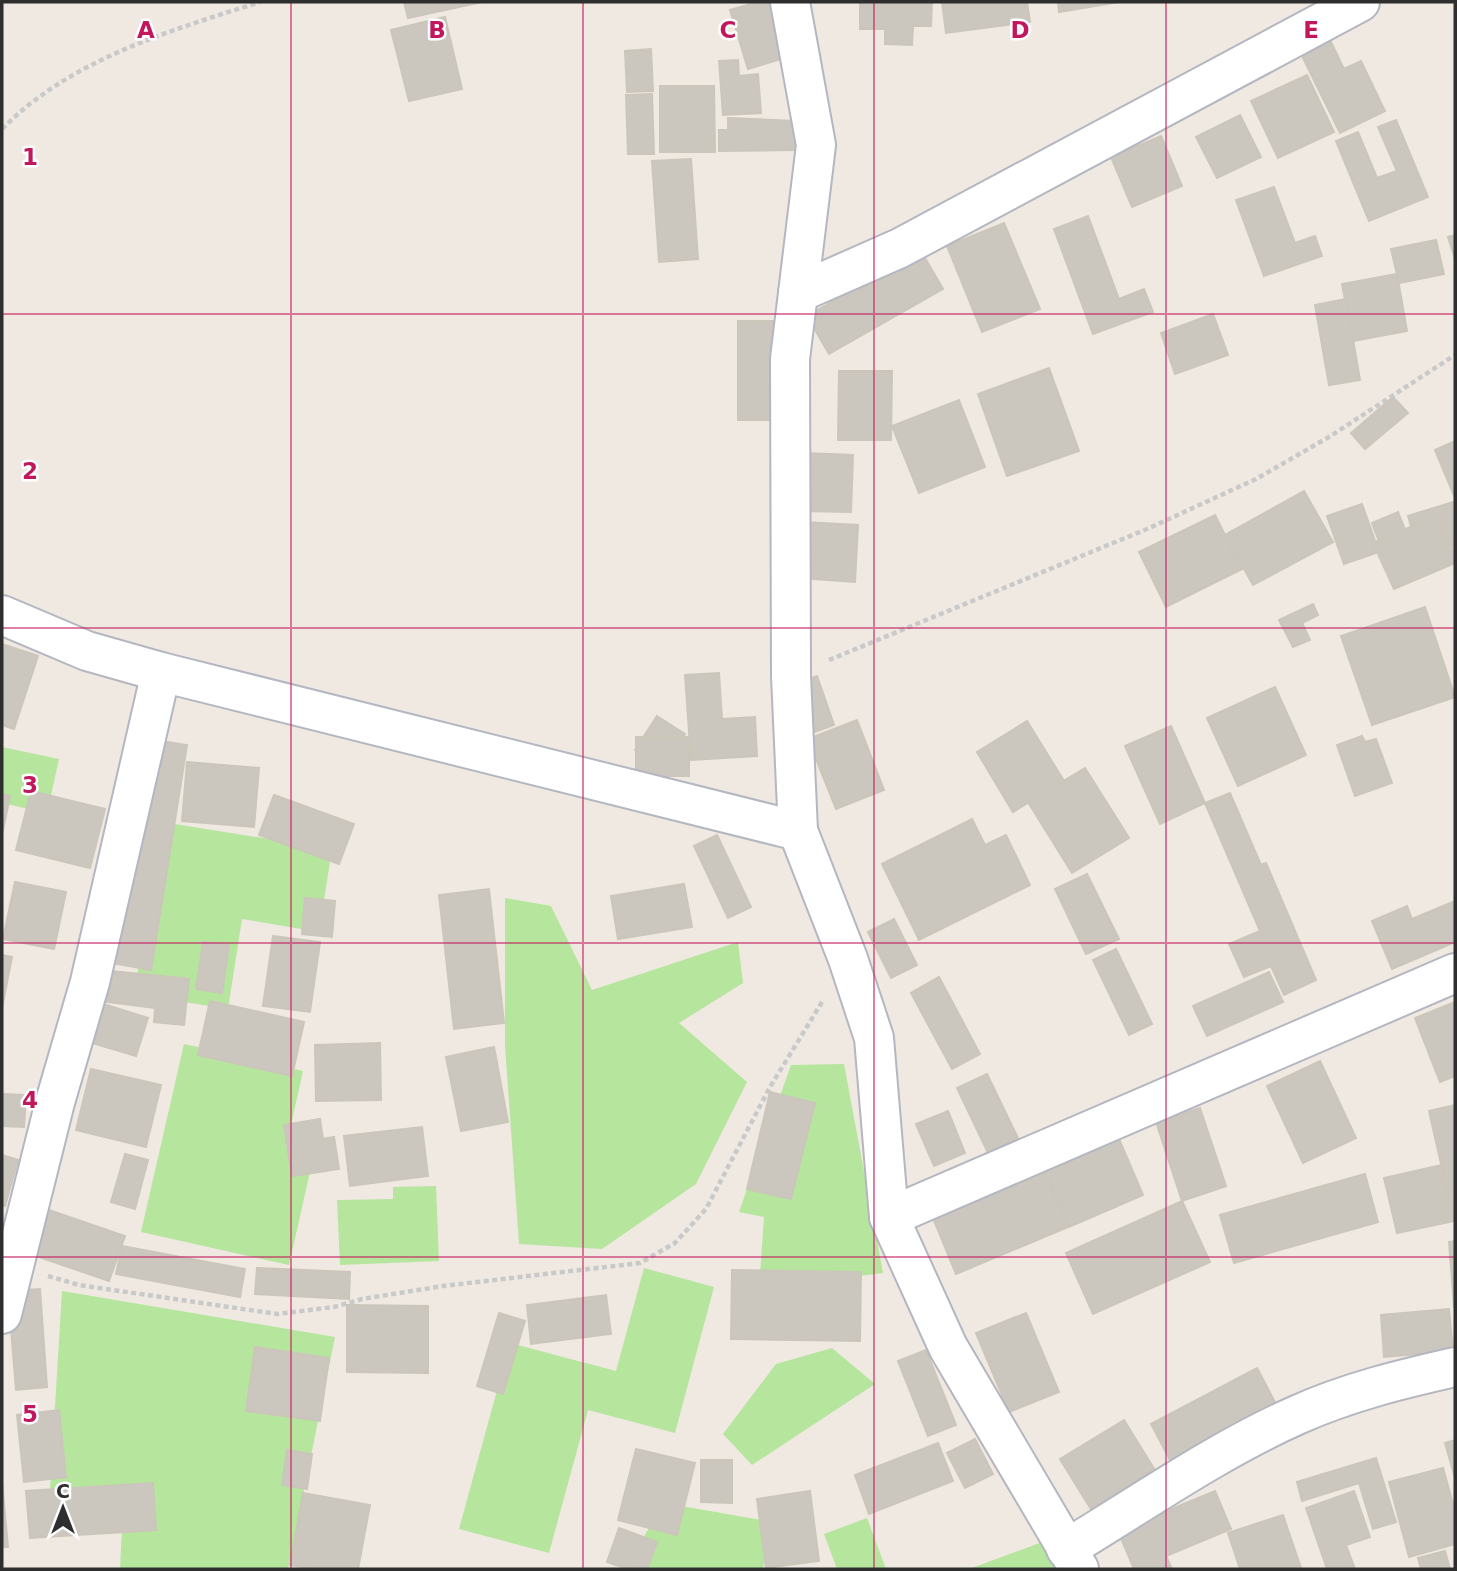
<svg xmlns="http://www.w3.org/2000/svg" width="1457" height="1571" font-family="'DejaVu Sans',sans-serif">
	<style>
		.green { fill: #b6e59e }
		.building { fill: #cbc7bf; stroke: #cbc5ba; stroke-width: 2 }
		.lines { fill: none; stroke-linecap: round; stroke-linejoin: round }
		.minor-casing { stroke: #b4b7c1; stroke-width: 42 }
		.path { stroke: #c9c9c9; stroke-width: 4.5; stroke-dasharray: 5 3.5; stroke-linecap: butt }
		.minor { stroke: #fff; stroke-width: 38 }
		.grid { fill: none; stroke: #c2185b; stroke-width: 2; stroke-opacity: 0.55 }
		.grid-label { font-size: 23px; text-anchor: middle; font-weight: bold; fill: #c2185b; stroke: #fff; stroke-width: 5; stroke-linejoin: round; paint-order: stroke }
	</style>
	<rect width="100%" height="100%" fill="#efe9e1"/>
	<g class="green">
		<path d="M2 747 59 759 47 813 2 803Z"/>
		<path d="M162 822 332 849 319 932 242 919 228 1009 134 994Z"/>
		<path d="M505 898 551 906 592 990 738 942 743 983 679 1023 747 1082 696 1184 602 1249 519 1244 505 1045Z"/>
		<path d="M184 1044 303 1071 286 1147 314 1154 289 1265 141 1232Z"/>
		<path d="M844 1064 883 1273 759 1289 764 1217 739 1212 791 1065Z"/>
		<path d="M436 1186 439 1261 340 1265 337 1200 393 1199V1187Z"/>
		<path d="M644 1268 714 1287 675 1433 588 1410 549 1553 459 1529 510 1343 616 1371Z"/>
		<path d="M62 1291 335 1337 288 1569H120L123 1508 49 1506Z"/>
		<path d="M832 1348 875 1384 752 1465 723 1434 776 1364Z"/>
		<path d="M664 1503 772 1522 763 1569H628L633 1555Z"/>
		<path d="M867 1518 886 1569H837L824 1534Z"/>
		<path d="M1064 1534 1077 1569H969Z"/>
	</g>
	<g class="building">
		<path d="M404 2H482L408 18Z"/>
		<path d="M758 2H780L795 55 748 69 730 10Z"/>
		<path d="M860 2H932L931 26H913L912 45 885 44V29H860Z"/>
		<path d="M942 2H1027L1030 22 946 33Z"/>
		<path d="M1058 2H1119L1059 12Z"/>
		<path d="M445 17 462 89 409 101 391 30Z"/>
		<path d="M1331 42 1344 69 1361 61 1385 111 1340 133 1302 56Z"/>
		<path d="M651 49 653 91 627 92 625 51Z"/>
		<path d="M738 60 739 76 758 74 761 113 723 115 719 61Z"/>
		<path d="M1307 75 1334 132 1278 158 1251 101Z"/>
		<path d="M660 86H714L715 152H660Z"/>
		<path d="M652 94 654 154H628L626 95Z"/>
		<path d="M1240 115 1261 157 1217 178 1196 137Z"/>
		<path d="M728 118 795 121 796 150 719 151V130H728Z"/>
		<path d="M1396 120 1428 197 1369 221 1336 141 1358 132 1377 178 1397 171 1378 127Z"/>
		<path d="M1161 136 1182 186 1132 207 1111 157Z"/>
		<path d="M691 159 698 259 659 262 652 161Z"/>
		<path d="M1274 187 1295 243 1315 236 1322 256 1264 276 1236 200Z"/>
		<path d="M1088 216 1119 299 1144 289 1153 312 1093 334 1054 229Z"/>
		<path d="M1004 223 1040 309 982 332 947 246Z"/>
		<path d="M1455 235V259L1448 237Z"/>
		<path d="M1436 240 1444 274 1399 283 1391 249Z"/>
		<path d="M921 251 943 289 829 354 807 316Z"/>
		<path d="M1397 274 1407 331 1353 341 1342 284Z"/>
		<path d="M1346 299 1360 380 1329 385 1315 305Z"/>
		<path d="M1213 314 1228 355 1175 374 1161 333Z"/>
		<rect x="738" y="321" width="37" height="99"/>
		<path d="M1049 368 1079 451 1007 476 978 394Z"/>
		<path d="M839 371H892L891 440H838Z"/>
		<path d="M1393 397 1408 413 1365 449 1351 433Z"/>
		<path d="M959 400 985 467 919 493 892 426Z"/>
		<path d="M1455 441V498L1435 450Z"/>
		<path d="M804 453 853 455 851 512 802 511Z"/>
		<path d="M1304 491 1333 542 1253 585 1225 535Z"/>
		<path d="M1453 502 1455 545 1420 556 1408 516Z"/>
		<path d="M1362 504 1379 552 1344 564 1327 516Z"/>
		<path d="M1398 512 1414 552 1387 562 1372 523Z"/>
		<path d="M1215 515 1242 569 1166 607 1139 552Z"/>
		<path d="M1438 515 1455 554V563L1394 589 1373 543Z"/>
		<path d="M803 522 858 525 855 582 800 578Z"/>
		<path d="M1313 604 1318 615 1302 623 1310 640 1293 647 1279 620Z"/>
		<path d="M1425 607 1455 697 1372 725 1341 636Z"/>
		<path d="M2 644 38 656 14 729 2 725Z"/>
		<path d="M719 673 722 719 755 717 757 756 691 760 685 675Z"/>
		<path d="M817 676 834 725 809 734 792 685Z"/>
		<path d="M1275 687 1306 755 1238 786 1207 718Z"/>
		<path d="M657 716 685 734 664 768 635 750Z"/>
		<path d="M857 720 884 790 836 809 808 739Z"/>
		<path d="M1027 721 1064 781 1013 812 977 752Z"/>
		<path d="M1171 726 1205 803 1160 824 1125 746Z"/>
		<path d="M1362 736 1365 742 1376 739 1392 783 1355 796 1337 745Z"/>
		<rect x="636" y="737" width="53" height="39"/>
		<path d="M148 739 187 745 151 970 112 963Z"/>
		<path d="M187 762 259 768 254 827 182 821Z"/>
		<path d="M1085 768 1129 838 1072 873 1028 802Z"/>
		<path d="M31 791 105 809 90 868 16 850Z"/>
		<path d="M1230 793 1261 865 1266 863 1316 980 1284 995 1271 966 1244 977 1229 944 1260 931 1205 803Z"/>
		<path d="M2 794 10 796 2 835Z"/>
		<path d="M274 795 354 824 339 864 259 835Z"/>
		<path d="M972 819 985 845 1006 835 1030 885 919 940 882 864Z"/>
		<path d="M717 835 751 907 728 918 694 846Z"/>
		<path d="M1087 874 1119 939 1086 954 1055 889Z"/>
		<path d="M15 882 66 892 54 949 3 939Z"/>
		<path d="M684 884 692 927 618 939 611 896Z"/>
		<path d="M489 889 504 1023 454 1029 439 895Z"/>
		<path d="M305 898 335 901 332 937 302 934Z"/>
		<path d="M1455 901V942L1392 969 1372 921 1407 906 1412 919Z"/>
		<path d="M894 919 917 965 891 978 868 932Z"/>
		<path d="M273 936 320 942 310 1012 263 1006Z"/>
		<path d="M203 942 229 945 222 993 196 989Z"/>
		<path d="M1116 949 1152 1024 1129 1035 1093 960Z"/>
		<path d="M2 955 12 957 2 1008Z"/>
		<path d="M111 971 189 979 184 1025 154 1022 155 1008 107 1002Z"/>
		<path d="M1269 972 1283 1002 1207 1036 1193 1006Z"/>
		<path d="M939 977 980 1054 952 1069 911 993Z"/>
		<path d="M210 1001 304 1022 292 1076 198 1055Z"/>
		<path d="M1455 1002V1076L1440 1082 1415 1018Z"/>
		<path d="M100 1003 148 1018 136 1056 89 1042Z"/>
		<path d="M380 1043 381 1100 316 1101 315 1045Z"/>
		<path d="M494 1047 508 1122 461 1131 446 1057Z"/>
		<path d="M1320 1061 1356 1138 1303 1163 1267 1086Z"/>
		<path d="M91 1069 161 1085 146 1147 76 1130Z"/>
		<path d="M987 1074 1018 1138 988 1153 957 1088Z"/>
		<path d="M770 1092 815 1103 791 1199 747 1189Z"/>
		<path d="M2 1094 26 1095 24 1127 2 1126Z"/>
		<path d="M1455 1105V1221H1454L1429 1111Z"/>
		<path d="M1200 1108 1226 1186 1182 1201 1156 1122Z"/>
		<path d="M948 1111 965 1153 934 1166 916 1124Z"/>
		<path d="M320 1119 323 1139 334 1137 339 1169 292 1176 284 1125Z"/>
		<path d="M422 1127 428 1176 350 1186 344 1136Z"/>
		<path d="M1119 1139 1143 1195 1069 1227 1045 1172Z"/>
		<path d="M125 1154 148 1160 135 1209 111 1202Z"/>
		<path d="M2 1155 18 1160 5 1206 2 1205Z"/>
		<path d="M1442 1165 1454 1221 1397 1233 1384 1178Z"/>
		<path d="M1045 1172 1068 1227 956 1274 933 1218Z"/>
		<path d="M1365 1174 1378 1222 1234 1263 1220 1215Z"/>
		<path d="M1182 1201 1210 1262 1093 1314 1066 1253Z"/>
		<path d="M49 1210 125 1236 109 1281 33 1255Z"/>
		<path d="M1455 1241V1307H1454L1449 1242Z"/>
		<path d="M122 1246 245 1269 240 1297 116 1274Z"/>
		<path d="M257 1268 350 1272 349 1299 255 1294Z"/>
		<path d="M732 1270 861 1272 860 1341 731 1339Z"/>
		<path d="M40 1289 47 1387 16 1390 8 1291Z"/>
		<path d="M606 1295 611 1334 531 1344 527 1305Z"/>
		<path d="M347 1305 428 1306V1373L347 1372Z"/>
		<path d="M1449 1309 1453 1351 1384 1357 1381 1315Z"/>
		<path d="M499 1313 525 1321 503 1394 477 1386Z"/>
		<path d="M1026 1313 1059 1392 1009 1412 976 1333Z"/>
		<path d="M255 1347 329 1358 320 1421 246 1411Z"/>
		<path d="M926 1350 956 1425 928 1436 898 1361Z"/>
		<path d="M1257 1368 1277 1406 1171 1462 1151 1424Z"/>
		<path d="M59 1410 66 1477 24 1482 17 1415Z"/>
		<path d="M1124 1420 1156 1472 1092 1511 1060 1459Z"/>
		<path d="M975 1439 993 1474 965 1488 947 1453Z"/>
		<path d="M1455 1440V1478L1445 1443Z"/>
		<path d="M938 1443 953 1481 869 1514 855 1475Z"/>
		<path d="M636 1449 695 1463 677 1535 618 1520Z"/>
		<path d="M287 1450 312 1454 307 1489 282 1485Z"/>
		<path d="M1376 1458 1396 1522 1373 1529 1359 1483 1302 1501 1297 1482Z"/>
		<path d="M701 1460H732V1503L701 1502Z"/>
		<path d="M1443 1468 1455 1511V1544L1409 1557 1389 1482Z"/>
		<path d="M2 1482 8 1547H2Z"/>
		<path d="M153 1483 156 1530 30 1538 26 1491Z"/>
		<path d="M810 1491 819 1561 766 1568 757 1499Z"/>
		<path d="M1215 1491 1231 1529 1166 1556 1172 1569H1134L1118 1531Z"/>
		<path d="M1354 1491 1370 1537 1346 1545 1355 1569H1327L1306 1508Z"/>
		<path d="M303 1493 370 1505 358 1569H312L290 1565Z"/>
		<path d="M1283 1515 1301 1568 1240 1569 1228 1533Z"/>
		<path d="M619 1528 657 1542 647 1569H627L607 1562Z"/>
		<path d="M1445 1551 1450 1569H1421L1418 1558Z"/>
	</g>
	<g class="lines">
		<g class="minor-casing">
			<g id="minor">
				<path d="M790 2 816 145 790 359 791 676 798 831"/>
				<path d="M798 293 900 248 1360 2"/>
				<path d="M2 615 87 651 161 672 798 831 848 959 874 1038 889 1217 948 1347 1079 1569"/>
				<path d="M889 1217 1455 973"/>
				<path d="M2 1314 55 1102 90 982 161 672"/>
				<path d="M1066 1549C1141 1504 1216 1451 1297 1415 1348 1392 1402 1379 1455 1367"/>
			</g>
		</g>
		<g class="path">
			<path d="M2 129C71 59 169 31 260 2"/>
			<path d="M829 660 1147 529 1256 479 1329 437 1455 355"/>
			<path d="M48 1276 79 1285 277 1314 334 1307 362 1299 443 1286 640 1263 675 1243 706 1209 770 1087 822 1002"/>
		</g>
		<use href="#minor" class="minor"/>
	</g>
	<path class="grid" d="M291 2V1569M583 2V1569M874 2V1569M1166 2V1569M2 314H1455M2 628H1455M2 943H1455M2 1257H1455"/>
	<g class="grid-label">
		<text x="146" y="38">A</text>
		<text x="437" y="38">B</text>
		<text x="728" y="38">C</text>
		<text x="1020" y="38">D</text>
		<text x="1311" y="38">E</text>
		<text x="30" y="165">1</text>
		<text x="30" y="479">2</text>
		<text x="30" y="793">3</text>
		<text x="30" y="1108">4</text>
		<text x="30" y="1422">5</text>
	</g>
	<rect width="1457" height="1571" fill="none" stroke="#2e2e2e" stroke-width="7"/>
	<g transform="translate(63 1508)" stroke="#ffffff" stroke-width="5" paint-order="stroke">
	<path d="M0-5L12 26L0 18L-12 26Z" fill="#2e2e2e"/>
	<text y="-10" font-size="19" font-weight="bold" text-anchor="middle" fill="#2e2e2e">С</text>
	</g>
</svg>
